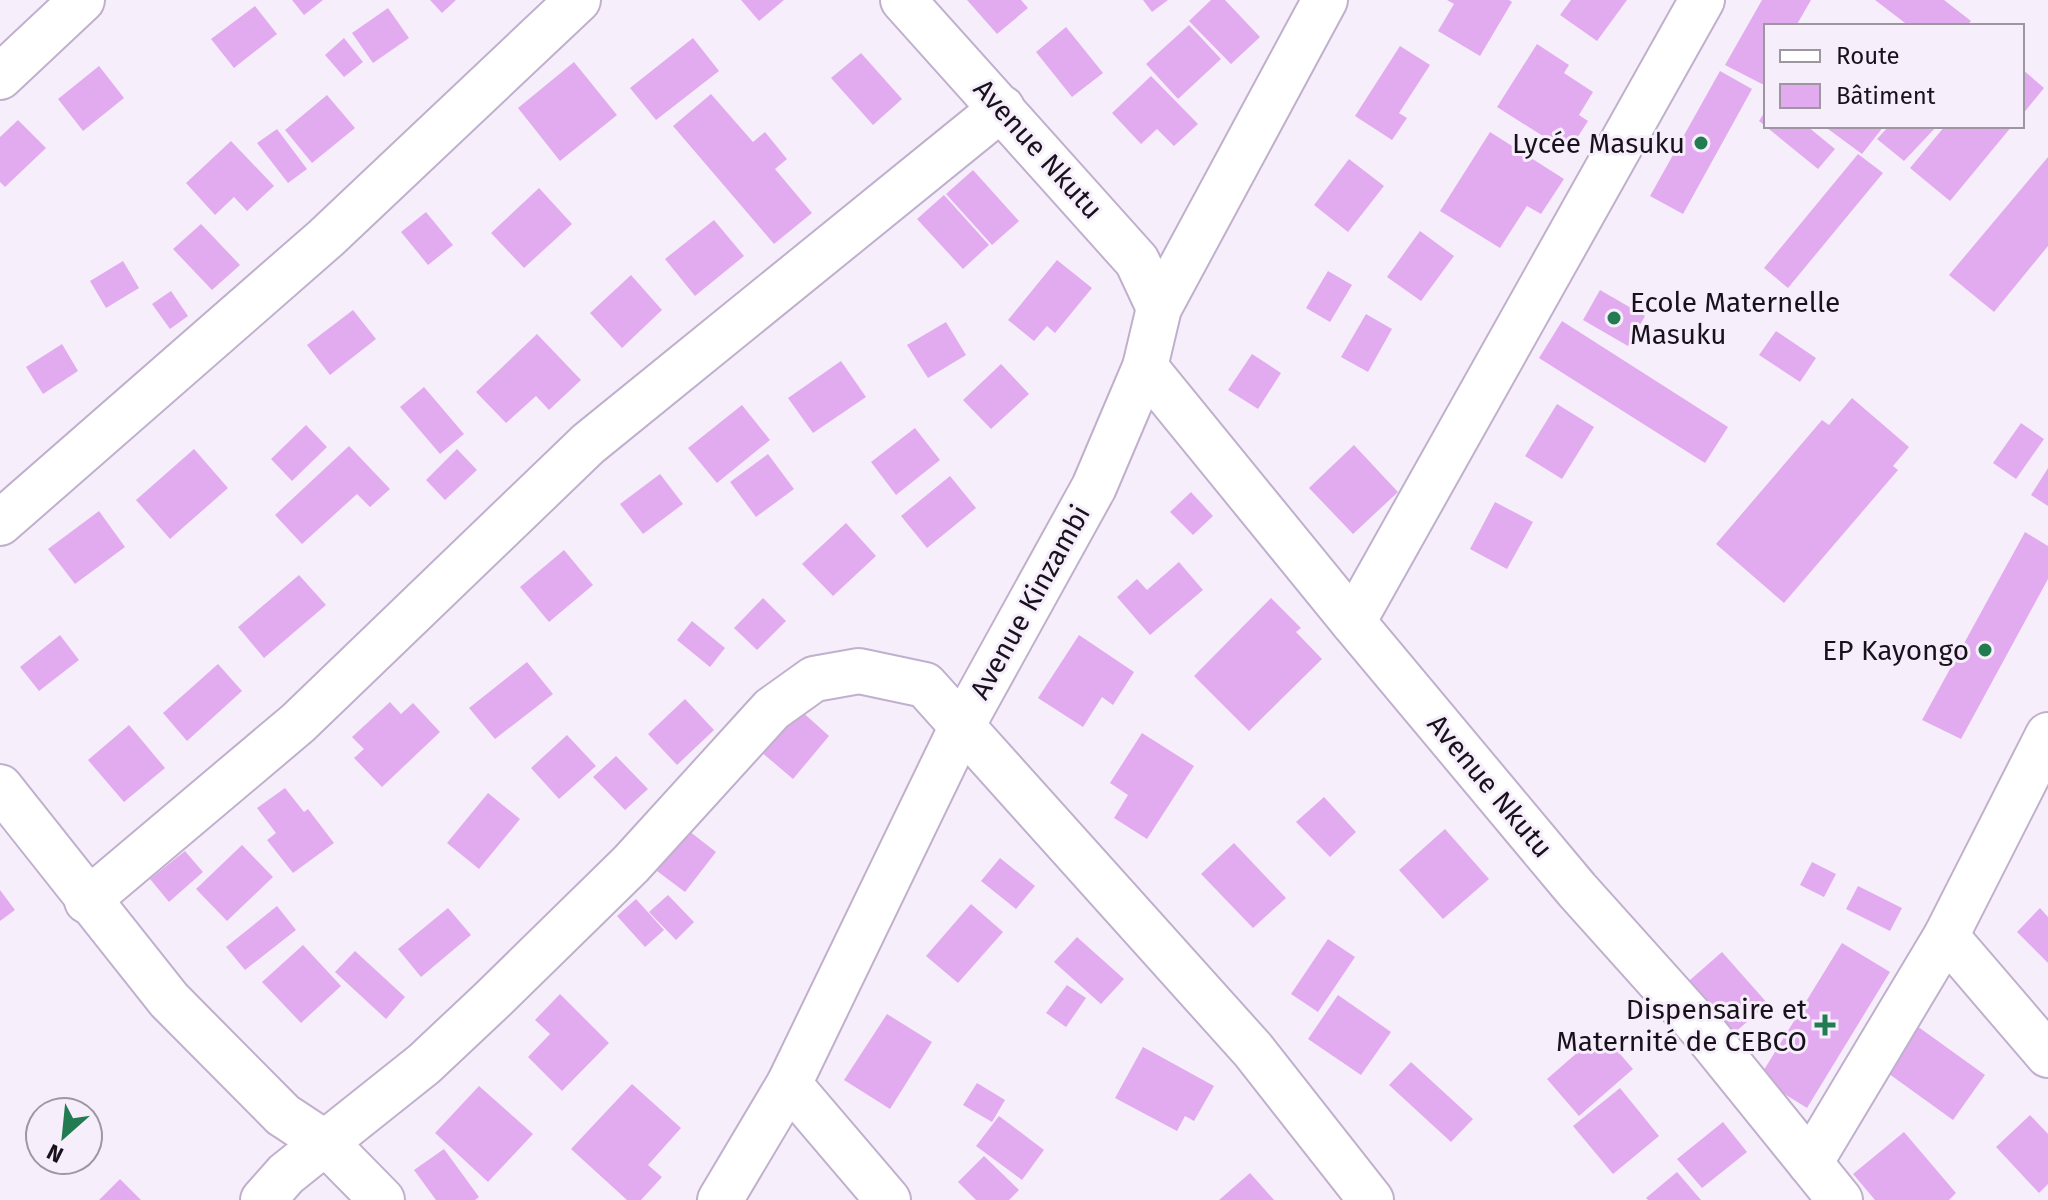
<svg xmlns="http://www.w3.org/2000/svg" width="2048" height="1200" font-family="'Fira Sans',sans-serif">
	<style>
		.building { fill: #e3abef }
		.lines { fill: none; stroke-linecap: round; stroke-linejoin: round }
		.minor-casing { stroke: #c1b0cd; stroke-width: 48 }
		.minor { stroke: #fff; stroke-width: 44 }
		.poi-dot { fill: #237c51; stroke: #f6effb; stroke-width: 3 }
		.labels { text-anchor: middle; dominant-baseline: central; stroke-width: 6; stroke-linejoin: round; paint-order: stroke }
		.poi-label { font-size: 28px; fill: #19121d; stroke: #f6effb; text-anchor: end }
		.street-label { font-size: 28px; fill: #19121d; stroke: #f6effb }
	</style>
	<rect width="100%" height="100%" fill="#f6effb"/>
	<g class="building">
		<path d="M292 0H323L304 15Z"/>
		<path d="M430 0H456L442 13Z"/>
		<path d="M741 0H784L759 21Z"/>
		<path d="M967 0H1021L1028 8 997 34Z"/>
		<path d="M1143 0H1168L1152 12Z"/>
		<path d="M1211 0H1225L1260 37 1231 64 1189 21Z"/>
		<path d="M1447 0H1509L1512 2 1480 56 1438 31 1454 4Z"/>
		<path d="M1571 0H1627L1597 41 1560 15Z"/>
		<path d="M1762 0H1811L1796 26H1766V84H1762L1725 65Z"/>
		<path d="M1875 0H1944L1971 21 1967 26H1909Z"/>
		<path d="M255 6 277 34 234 68 211 39Z"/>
		<path d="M388 8 409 38 373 63 352 33Z"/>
		<path d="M1189 25 1221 59 1178 99 1146 64Z"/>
		<path d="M1066 27 1103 73 1072 97 1036 52Z"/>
		<path d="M344 38 363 62 344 77 325 55Z"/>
		<path d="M693 38 719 71 656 120 630 88Z"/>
		<path d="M1537 44 1569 65 1564 73 1593 92 1579 115 1588 121 1568 152 1497 107Z"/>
		<path d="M1400 46 1430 65 1399 113 1407 118 1392 140 1355 116Z"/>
		<path d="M861 53 902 99 873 125 831 78Z"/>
		<path d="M574 62 617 115 560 161 518 108Z"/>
		<path d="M99 66 124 98 83 131 58 99Z"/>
		<path d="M2022 69 2044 88 2022 115Z"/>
		<path d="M1720 71 1752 89 1683 214 1650 196Z"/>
		<path d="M1151 76 1198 124 1174 146 1157 129 1141 144 1112 113Z"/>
		<path d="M711 94 753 142 765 132 787 159 775 169 812 213 774 244 673 126Z"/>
		<path d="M327 95 355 128 312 163 285 130Z"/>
		<path d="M1766 110V126H1807L1835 149 1818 169 1759 121Z"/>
		<path d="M18 120 46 148 5 187 0 182V137Z"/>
		<path d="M1824 126H1884L1862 154Z"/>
		<path d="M1889 126H1937L1904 161 1877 139Z"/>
		<path d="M1945 126H2012L1950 201 1910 168Z"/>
		<path d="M277 129 307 169 288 183 257 143Z"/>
		<path d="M1490 132 1564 179 1541 214 1527 206 1500 248 1440 211Z"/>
		<path d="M231 141 274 186 247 211 234 197 215 215 186 183Z"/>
		<path d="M1858 154 1883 173 1788 288 1764 268Z"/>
		<path d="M2048 157V246L1994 312 1949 275Z"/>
		<path d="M1349 159 1384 186 1348 232 1314 205Z"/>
		<path d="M973 170 1019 221 992 245 946 194Z"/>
		<path d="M539 188 572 224 524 268 491 233Z"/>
		<path d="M944 195 989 245 963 269 917 219Z"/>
		<path d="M426 212 453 245 428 265 401 232Z"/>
		<path d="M714 220 744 256 695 296 665 259Z"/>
		<path d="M201 224 240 265 212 290 173 249Z"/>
		<path d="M1420 231 1454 256 1421 301 1387 277Z"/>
		<path d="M1057 260 1092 288 1055 333 1047 326 1034 341 1008 320Z"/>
		<path d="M123 261 139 288 106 308 90 281Z"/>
		<path d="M1328 271 1352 285 1330 322 1306 308Z"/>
		<path d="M631 275 662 310 622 348 590 313Z"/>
		<path d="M1600 290 1645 316 1628 346 1583 320Z"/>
		<path d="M171 291 188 316 170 329 152 304Z"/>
		<path d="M353 310 376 339 330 375 307 345Z"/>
		<path d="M1366 314 1392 329 1368 372 1341 357Z"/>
		<path d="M1562 321 1728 427 1705 463 1539 358Z"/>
		<path d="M946 322 966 355 928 378 907 345Z"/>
		<path d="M1776 331 1816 358 1800 382 1759 355Z"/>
		<path d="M537 334 581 380 549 410 536 396 506 423 476 392Z"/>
		<path d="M62 344 78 371 43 394 26 367Z"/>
		<path d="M1252 354 1281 373 1258 409 1228 390Z"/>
		<path d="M841 361 866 397 813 433 788 398Z"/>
		<path d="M1001 364 1029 394 991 429 963 400Z"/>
		<path d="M424 387 464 434 440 454 400 407Z"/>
		<path d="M1852 398 1909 447 1893 466 1898 470 1784 603 1716 544 1822 420 1829 425Z"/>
		<path d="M1557 404 1594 427 1562 479 1525 456Z"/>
		<path d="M742 405 770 440 717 483 688 448Z"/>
		<path d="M2021 423 2044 439 2016 479 1993 463Z"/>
		<path d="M306 425 327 447 292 481 271 459Z"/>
		<path d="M915 428 940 460 896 495 871 462Z"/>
		<path d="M1354 445 1398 492 1353 534 1309 488Z"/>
		<path d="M349 446 390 489 370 507 357 494 302 544 275 515Z"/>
		<path d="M194 449 228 488 170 539 136 500Z"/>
		<path d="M457 449 477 470 445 500 426 480Z"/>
		<path d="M768 454 794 489 756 517 730 482Z"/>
		<path d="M2048 468V506L2031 495Z"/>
		<path d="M660 474 683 504 643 534 620 504Z"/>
		<path d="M950 476 976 508 927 548 901 516Z"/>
		<path d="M1191 492 1213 516 1193 535 1170 512Z"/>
		<path d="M1495 502 1533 522 1507 569 1470 549Z"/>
		<path d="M99 511 125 547 75 584 48 549Z"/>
		<path d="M846 523 876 556 833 596 802 564Z"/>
		<path d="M2025 532 2048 546V579L1961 739 1922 720Z"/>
		<path d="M564 550 593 585 549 622 520 587Z"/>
		<path d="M1179 562 1203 590 1150 635 1117 597 1137 579 1147 590Z"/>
		<path d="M299 575 326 605 264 658 238 627Z"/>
		<path d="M763 598 786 621 757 650 734 628Z"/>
		<path d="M1271 598 1301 628 1296 632 1322 659 1249 731 1194 676Z"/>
		<path d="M692 621 725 648 710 667 677 640Z"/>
		<path d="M60 635 79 660 39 691 20 667Z"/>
		<path d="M1079 635 1134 672 1113 705 1102 697 1083 727 1038 698Z"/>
		<path d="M527 662 553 694 495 739 469 708Z"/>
		<path d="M218 664 242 691 187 741 163 713Z"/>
		<path d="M685 699 714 730 677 765 648 734Z"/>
		<path d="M390 702 401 714 413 703 440 732 382 787 354 758 364 749 352 737Z"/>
		<path d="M798 708 829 736 793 779 760 751Z"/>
		<path d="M129 725 165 768 124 802 88 760Z"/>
		<path d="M1142 733 1194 766 1147 839 1114 818 1128 795 1110 783Z"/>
		<path d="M567 735 596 766 559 799 531 768Z"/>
		<path d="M616 756 648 789 625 810 593 777Z"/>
		<path d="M285 788 304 812 308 809 334 843 293 873 267 840 276 833 257 808Z"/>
		<path d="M488 793 520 819 479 869 447 843Z"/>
		<path d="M1324 797 1356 832 1330 857 1296 822Z"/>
		<path d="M1445 829 1489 879 1443 919 1399 870Z"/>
		<path d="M689 831 716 852 685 892 657 871Z"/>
		<path d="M1234 843 1286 898 1253 928 1201 874Z"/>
		<path d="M242 845 273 877 227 921 196 889Z"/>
		<path d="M185 851 203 872 169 902 150 879Z"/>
		<path d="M1000 858 1035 886 1016 909 981 881Z"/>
		<path d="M1812 862 1836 874 1824 897 1800 885Z"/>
		<path d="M1858 886 1902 908 1890 931 1846 909Z"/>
		<path d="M0 890 15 910 0 921Z"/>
		<path d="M668 895 694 922 676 940 649 912Z"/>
		<path d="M636 899 664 930 645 947 617 916Z"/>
		<path d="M971 904 1003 932 958 983 926 956Z"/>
		<path d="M277 906 296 930 245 970 226 947Z"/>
		<path d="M448 908 471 935 421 977 398 949Z"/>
		<path d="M2040 908 2048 917V963L2017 932Z"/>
		<path d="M1077 937 1124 979 1101 1004 1054 962Z"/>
		<path d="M1328 939 1355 957 1318 1012 1291 994Z"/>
		<path d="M1842 943 1890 972 1807 1108 1759 1078Z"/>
		<path d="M303 945 341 986 301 1023 262 982Z"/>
		<path d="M355 951 405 997 386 1019 335 972Z"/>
		<path d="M1722 952 1768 1004 1727 1039 1682 987Z"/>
		<path d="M1067 985 1086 998 1066 1027 1046 1013Z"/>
		<path d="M560 994 609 1043 562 1091 528 1057 550 1034 535 1020Z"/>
		<path d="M1338 995 1391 1032 1361 1075 1308 1039Z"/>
		<path d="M887 1014 932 1042 890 1109 844 1080Z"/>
		<path d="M1917 1026 1985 1075 1953 1120 1885 1071Z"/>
		<path d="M1601 1032 1633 1069 1579 1116 1547 1079Z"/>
		<path d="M1143 1047 1214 1086 1194 1121 1185 1116 1177 1131 1115 1098Z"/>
		<path d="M1411 1062 1473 1119 1451 1142 1389 1085Z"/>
		<path d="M977 1083 1005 1100 992 1122 963 1105Z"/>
		<path d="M632 1084 681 1128 648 1165 662 1177 641 1200H627L571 1149Z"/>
		<path d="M479 1086 533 1134 488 1182 435 1133Z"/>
		<path d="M1620 1088 1659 1136 1613 1174 1573 1126Z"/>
		<path d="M2030 1115 2048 1134V1184L2039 1193 1996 1147Z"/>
		<path d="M999 1116 1044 1150 1022 1180 976 1146Z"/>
		<path d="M1723 1122 1747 1152 1702 1188 1677 1159Z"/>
		<path d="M1904 1132 1956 1193 1949 1200H1875L1853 1174Z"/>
		<path d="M444 1149 479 1197 475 1200H436L414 1170Z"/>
		<path d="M984 1156 1019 1190 1009 1200H976L958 1182Z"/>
		<path d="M1677 1172 1701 1200H1648L1646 1198Z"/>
		<path d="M1250 1173 1274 1200H1219Z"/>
		<path d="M120 1179 141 1200H99Z"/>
	</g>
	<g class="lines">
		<g class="minor-casing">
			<g id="minor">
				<path d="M903 0 1137 261 1159 308"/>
				<path d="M0 77 82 0"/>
				<path d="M1145 367 1353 622 1577 890 1700 1027 1840 1200"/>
				<path d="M0 523 326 238 578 0"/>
				<path d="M1353 622 1702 0"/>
				<path d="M0 787 169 1000 283 1115 327 1144 382 1200"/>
				<path d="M87 901 298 723 588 444 1002 108"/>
				<path d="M1946 936 2048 1055"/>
				<path d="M789 1084 888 1200"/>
				<path d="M1810 1163 1946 936 2048 735"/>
				<path d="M263 1200 286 1174 424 1064 491 1001 631 864 772 709 814 679 859 671 925 685 1253 1050 1371 1200"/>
				<path d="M720 1200 789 1084 962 726 1094 487 1145 367 1159 308 1325 0"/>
			</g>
		</g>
		<use href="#minor" class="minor"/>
	</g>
	<g class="poi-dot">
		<circle cx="1701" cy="143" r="8"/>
		<circle cx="1614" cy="318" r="8"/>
		<circle cx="1985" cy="650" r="8"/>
		<path d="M1821 1013h8v8h8v8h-8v8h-8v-8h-8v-8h8z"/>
	</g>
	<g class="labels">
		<g class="poi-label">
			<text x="1685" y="143">Lycée Masuku</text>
			<text x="1630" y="302" text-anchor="start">Ecole Maternelle<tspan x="1630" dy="32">Masuku</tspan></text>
			<text x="1969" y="650">EP Kayongo</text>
			<text x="1807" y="1009">Dispensaire et<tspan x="1807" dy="32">Maternité de CEBCO</tspan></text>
		</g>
		<g class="street-label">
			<text transform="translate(1038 149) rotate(48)">Avenue Nkutu</text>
			<text transform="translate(1030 602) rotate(-61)">Avenue Kinzambi</text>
			<text transform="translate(1490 786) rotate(50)">Avenue Nkutu</text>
		</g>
	</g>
	<rect x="1764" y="24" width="260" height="104" fill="#f6effb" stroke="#9e97a2" stroke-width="2"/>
	<rect x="1780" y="50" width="40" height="12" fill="#ffffff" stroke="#9e97a2" stroke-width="2"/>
	<text x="1836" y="64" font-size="24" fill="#19121d">Route</text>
	<rect x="1780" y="84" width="40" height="24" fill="#e3abef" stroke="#9e97a2" stroke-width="2"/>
	<text x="1836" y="104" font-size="24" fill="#19121d">Bâtiment</text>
	<g transform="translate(64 1136) rotate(207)"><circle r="38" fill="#f6effb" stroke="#9e97a2" stroke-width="2"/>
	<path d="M0-6L14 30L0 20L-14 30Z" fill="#237c51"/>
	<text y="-12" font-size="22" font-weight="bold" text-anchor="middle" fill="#19121d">N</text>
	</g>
</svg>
